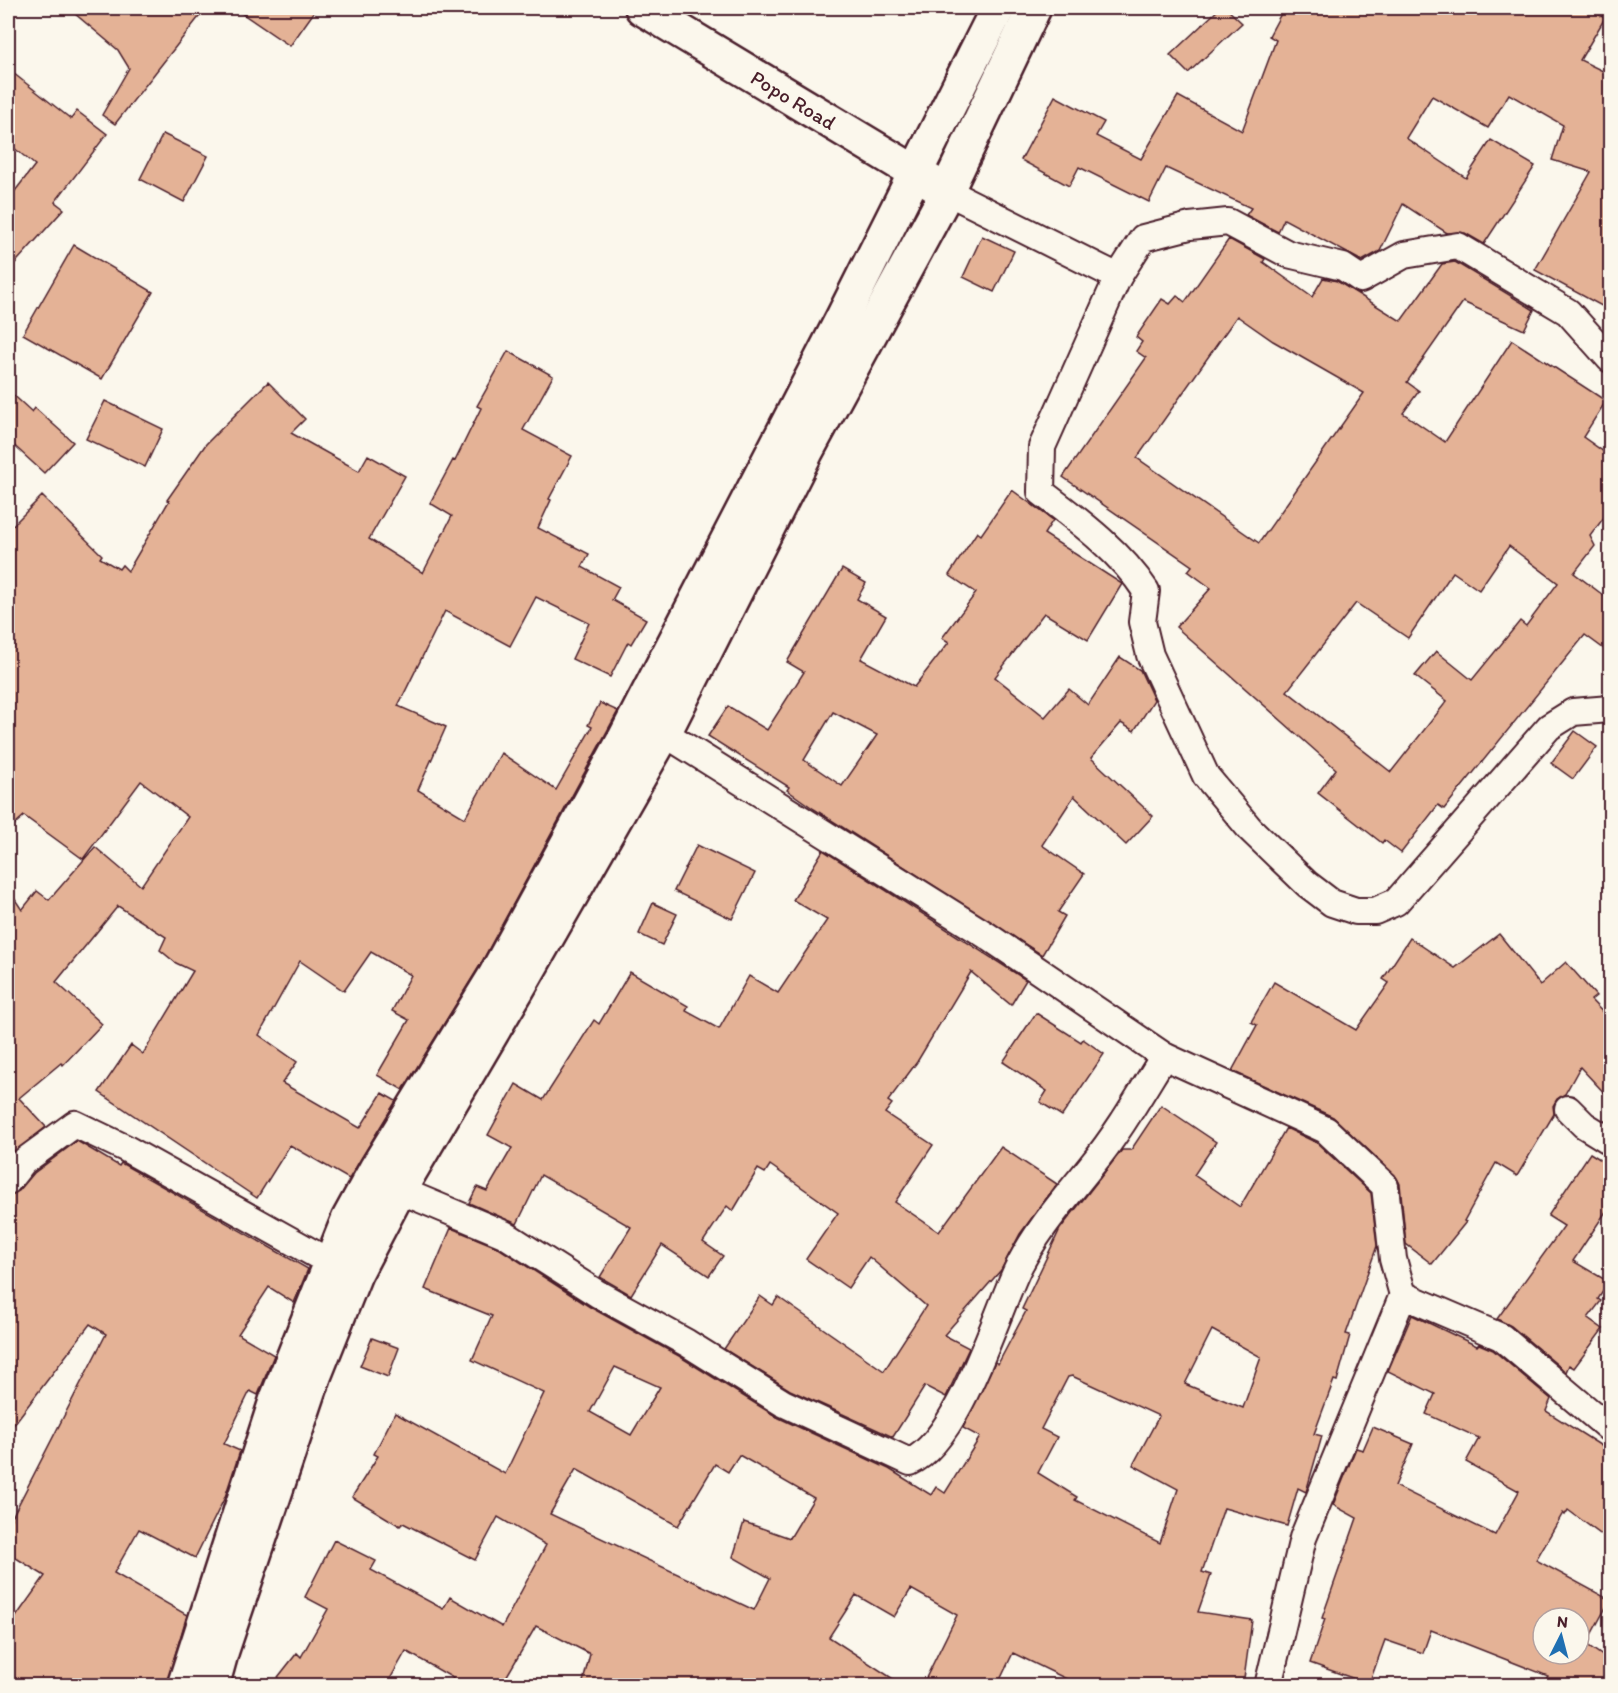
<svg xmlns="http://www.w3.org/2000/svg" width="1618" height="1693" font-family="Itim,sans-serif">
	<style>
		.building { fill: #e4b296; stroke: #4a1f2b; stroke-width: 1.5; fill-rule: evenodd }
		.lines { fill: none; stroke-linecap: round; stroke-linejoin: round }
		.minor-casing { stroke: #4a1f2b; stroke-width: 30 }
		.secondary-casing { stroke: #4a1f2b; stroke-width: 38 }
		.primary-casing { stroke: #4a1f2b; stroke-width: 38 }
		.minor { stroke: #fbf7ec; stroke-width: 26 }
		.secondary { stroke: #fbf7ec; stroke-width: 33 }
		.primary { stroke: #fbf7ec; stroke-width: 33 }
		.labels { text-anchor: middle; dominant-baseline: central; stroke-width: 5; stroke-linejoin: round; paint-order: stroke }
		.street-label { font-size: 21px; fill: #4a1f2b; stroke: #fbf7ec }
	</style>
	<rect width="100%" height="100%" fill="#fbf7ec"/>
	<filter id="ink" filterUnits="userSpaceOnUse"><feTurbulence type="fractalNoise" baseFrequency=".0167" numOctaves="2"/><feDisplacementMap in="SourceGraphic" scale="12" xChannelSelector="R" yChannelSelector="G"/><feConvolveMatrix kernelMatrix="1 2 1 2 8 2 1 2 1" color-interpolation-filters="sRGB"/></filter>
	<g filter="url(#ink)">
		<g class="building">
			<path d="M68 8H206L115 124 102 115 129 68 118 50Z"/>
			<path d="M234 8H317L290 46Z"/>
			<path d="M1220 8H1226L1242 23 1188 73 1170 55Z"/>
			<path d="M1284 8H1587L1605 18 1580 60 1611 75V311L1535 270 1591 172 1552 160 1563 125 1509 94 1488 128 1432 96 1406 138 1466 178 1491 140 1535 166 1484 244 1465 233H1447L1403 204 1380 251 1362 261 1284 219 1278 232 1246 215 1251 208 1166 168 1149 202 1079 167 1069 186 1021 160 1055 96 1104 122 1096 136 1141 159 1178 96 1242 131 1276 40 1269 36Z"/>
			<path d="M8 69 71 119 77 111 107 134 55 202 64 209 8 271V200L35 165 8 143Z"/>
			<path d="M163 134 208 156 184 202 140 179Z"/>
			<path d="M982 236 1014 251 994 292 963 277Z"/>
			<path d="M1229 239 1265 259 1263 262 1312 297 1323 278 1337 281 1401 321 1442 264 1455 262 1534 310 1524 330 1463 302 1407 382 1419 391 1403 413 1445 442 1512 340 1606 401 1583 437 1611 457V508L1590 536 1595 546 1574 573 1611 601V654L1585 635 1444 809 1438 805 1401 853 1384 840 1382 843 1318 793 1336 769 1176 627 1211 588 1188 571 1192 566 1063 477 1146 358 1136 351 1142 342 1136 337 1162 299 1170 304 1177 296 1185 302ZM1237 316 1273 341 1364 393 1259 543 1137 458ZM1509 546 1558 583 1526 626 1520 621 1472 680 1436 651 1415 676 1447 701 1391 772 1287 691 1356 603 1408 638 1453 572 1479 590Z"/>
			<path d="M74 245 153 292 102 379 23 334Z"/>
			<path d="M508 351 553 376 523 430 572 456 549 499 551 500 538 528 589 554 582 567 619 587 612 600 646 619 631 644 628 642 610 677 572 659 589 623 536 597 510 646 445 611 398 706 446 727 418 790 465 818 501 753 556 790 592 727 588 725 600 703 618 711 479 967 403 1090 377 1075 409 1020 392 1011 411 975 371 952 344 991 300 961 259 1035 297 1062 282 1083 360 1128 382 1093 396 1101 349 1179 290 1145 257 1198 99 1092 131 1045 143 1054 193 971 176 963 160 950 166 937 118 906 56 982 102 1024 63 1065 61 1063 19 1098 46 1127 8 1157V889L22 910 37 891 49 900 95 847 141 886 188 817 141 781 83 859 24 816 8 830V530L42 496 102 555 100 558 119 569 122 565 128 571 169 501 167 500 206 444 268 382 305 419 291 433 359 471 368 455 405 476 369 539 423 573 452 516 430 503 453 460 455 461 481 408 477 406Z"/>
			<path d="M8 390 32 412 35 408 73 442 44 473 8 440Z"/>
			<path d="M105 401 163 429 145 467 86 439Z"/>
			<path d="M1012 490 1053 520 1044 534 1122 584 1088 640 1044 613 995 677 1045 717 1069 689 1088 705 1120 657 1140 670 1154 700 1134 731 1121 723 1091 758 1153 816 1126 845 1074 796 1042 845 1084 874 1058 912 1065 916 1042 955 814 809 787 790 789 787 708 736 728 706 767 730 804 672 787 662 842 569 866 583 857 599 886 616 861 659 914 687 949 642 942 638 976 593 949 575 977 532 981 535ZM833 712 877 735 842 786 804 760Z"/>
			<path d="M1575 731 1597 747 1573 779 1551 763Z"/>
			<path d="M697 845 755 873 732 919 674 891Z"/>
			<path d="M823 850 1026 980 1011 1005 971 972 917 1062 888 1101 892 1104 885 1113 933 1145 895 1202 939 1232 1001 1147 1057 1184 1020 1234 1001 1270 944 1335 969 1348 946 1397 925 1386 893 1437 790 1390 724 1349 760 1296 773 1305 778 1297 884 1371 926 1306 869 1257 848 1288 806 1259 838 1213 770 1165 765 1173 758 1169 733 1211 727 1206 703 1242 723 1256 709 1276 662 1245 631 1295 600 1277 631 1227 541 1175 517 1224 469 1203 477 1187 487 1191 512 1148 488 1135 516 1084 543 1100 594 1020 599 1024 630 972 688 1006 686 1011 719 1029 749 976 778 993 827 920 793 900Z"/>
			<path d="M653 903 677 914 662 945 639 934Z"/>
			<path d="M1499 934 1540 985 1566 962 1596 996 1591 1000 1611 1021V1100L1580 1067 1565 1094 1557 1099 1553 1106 1554 1114 1517 1176 1496 1163 1464 1221 1466 1222 1432 1264 1406 1244 1400 1184 1395 1175 1333 1117 1232 1071 1257 1025 1251 1022 1274 982 1356 1030 1389 983 1383 979 1410 938 1455 968Z"/>
			<path d="M1036 1013 1081 1042 1083 1039 1104 1054 1062 1116 1040 1102 1047 1091 1003 1062Z"/>
			<path d="M1161 1105 1216 1142 1194 1175 1240 1207 1286 1128 1317 1143 1371 1193 1377 1246 1346 1334 1350 1335 1337 1381 1334 1380 1314 1434 1322 1436 1306 1492 1298 1488 1287 1526 1224 1508 1202 1572 1211 1575 1198 1612 1252 1620 1243 1686H1081L1013 1653 997 1686H922L957 1615 911 1589 894 1617 856 1595 829 1637 904 1686H582L590 1654 536 1626 501 1686H448L453 1678 406 1651 386 1686H271L297 1653 301 1657 328 1609 305 1597 334 1540 376 1561 371 1570 443 1609 450 1597 502 1627 546 1545 498 1517 475 1560 403 1523 400 1526 352 1497 378 1456 374 1454 395 1413 505 1474 544 1393 472 1360 492 1316 425 1289 451 1228 497 1247 590 1307 679 1356 777 1417 889 1469 931 1495 936 1487 945 1493 980 1437 963 1428 995 1362 998 1364 1026 1311 1022 1309 1060 1229 1122 1150H1131ZM1212 1330 1261 1357 1243 1408 1185 1384ZM615 1367 660 1387 631 1435 590 1412ZM1072 1376 1159 1416 1133 1465 1178 1489 1160 1543 1075 1500 1077 1497 1038 1473 1057 1437 1041 1429 1068 1377ZM739 1455 814 1498 790 1538 744 1522 733 1557 770 1578 754 1610 550 1514 576 1469 678 1526 715 1464 728 1472Z"/>
			<path d="M77 1141 119 1166 121 1163 308 1269 294 1303 269 1287 238 1334 274 1355 258 1395 250 1391 224 1444 240 1451 225 1497 195 1558 139 1529 114 1573 187 1615 166 1686H8V1628L45 1576 8 1553V1525L106 1334 90 1324 8 1432V1196L19 1191 34 1173Z"/>
			<path d="M1590 1153 1611 1166V1204L1573 1261 1609 1282 1598 1299 1601 1301 1588 1318 1603 1329 1574 1368 1569 1365 1566 1372 1511 1326 1497 1319 1564 1226 1548 1216Z"/>
			<path d="M1412 1315 1477 1346 1479 1344 1493 1350 1551 1399 1546 1411 1611 1452V1542L1568 1510 1565 1515 1563 1513 1536 1560 1610 1600 1586 1644 1611 1662V1686H1541L1548 1676 1431 1630 1423 1653 1385 1640 1369 1684 1310 1663 1325 1619 1322 1618 1357 1518 1333 1505 1356 1448 1363 1450 1373 1427 1413 1444 1395 1486 1495 1535 1519 1491 1466 1462 1479 1438 1426 1414 1435 1394 1388 1371ZM1543 1618H1579V1654H1543Z"/>
			<path d="M372 1338 399 1348 388 1377 360 1366Z"/>
		</g>
		<g class="lines">
			<g class="minor-casing">
				<g id="minor">
					<path d="M946 191 1118 277"/>
					<path d="M1610 359 1568 312 1458 246 1404 255 1361 279 1343 267 1288 254 1228 222 1190 226 1143 238 1118 277 1042 447 1041 492C1079 521 1120 551 1146 591L1142 622 1150 655 1206 776 1250 829 1307 884 1332 903 1356 911H1375L1396 902 1549 727 1573 712 1610 709"/>
					<path d="M664 733 986 935 1164 1056 1326 1130 1385 1186 1393 1259 1403 1295 1303 1538 1268 1686"/>
					<path d="M1568 1109 1584 1125 1610 1141"/>
					<path d="M8 1181 23 1162 75 1124 125 1148 331 1263"/>
					<path d="M399 1190 504 1234 598 1294 687 1343 783 1403 910 1462C958 1441 995 1317 1017 1270 1036 1231 1064 1200 1091 1166 1119 1132 1141 1093 1164 1056"/>
					<path d="M1403 1295 1501 1337 1610 1429"/>
				</g>
			</g>
			<g class="secondary-casing">
				<g id="secondary">
					<path id="s1" d="M642 8 946 191"/>
				</g>
			</g>
			<g class="primary-casing">
				<g id="primary">
					<path d="M184 1686 276 1401 348 1220 376 1169 495 976 624 740 842 319 998 8"/>
					<path d="M212 1686 222 1650 315 1374 355 1274 399 1190 518 988 664 733 806 452 940 205 1034 8"/>
				</g>
			</g>
			<use href="#minor" class="minor"/>
			<use href="#secondary" class="secondary"/>
			<use href="#primary" class="primary"/>
		</g>
	</g>
	<g class="labels">
		<g class="street-label">
			<text stroke="none"><textPath href="#s1" startOffset="177">Popo Road</textPath></text>
		</g>
	</g>
	<rect width="1618" height="1693" fill="none" stroke="#fbf7ec" stroke-width="30"/>
	<rect x="15" y="15" width="1588" height="1663" fill="none" stroke="#4a1f2b" stroke-width="2" filter="url(#ink)"/>
	<g transform="translate(1561 1636) rotate(6)"><circle r="28" fill="#fbf7ec" stroke="#b4a19f" stroke-width="1.5"/>
	<path d="M0-4.5L10 22L0 15L-10 22Z" fill="#1f6fb2"/>
	<text y="-9" font-size="16" font-weight="bold" text-anchor="middle" fill="#4a1f2b">N</text>
	</g>
</svg>
